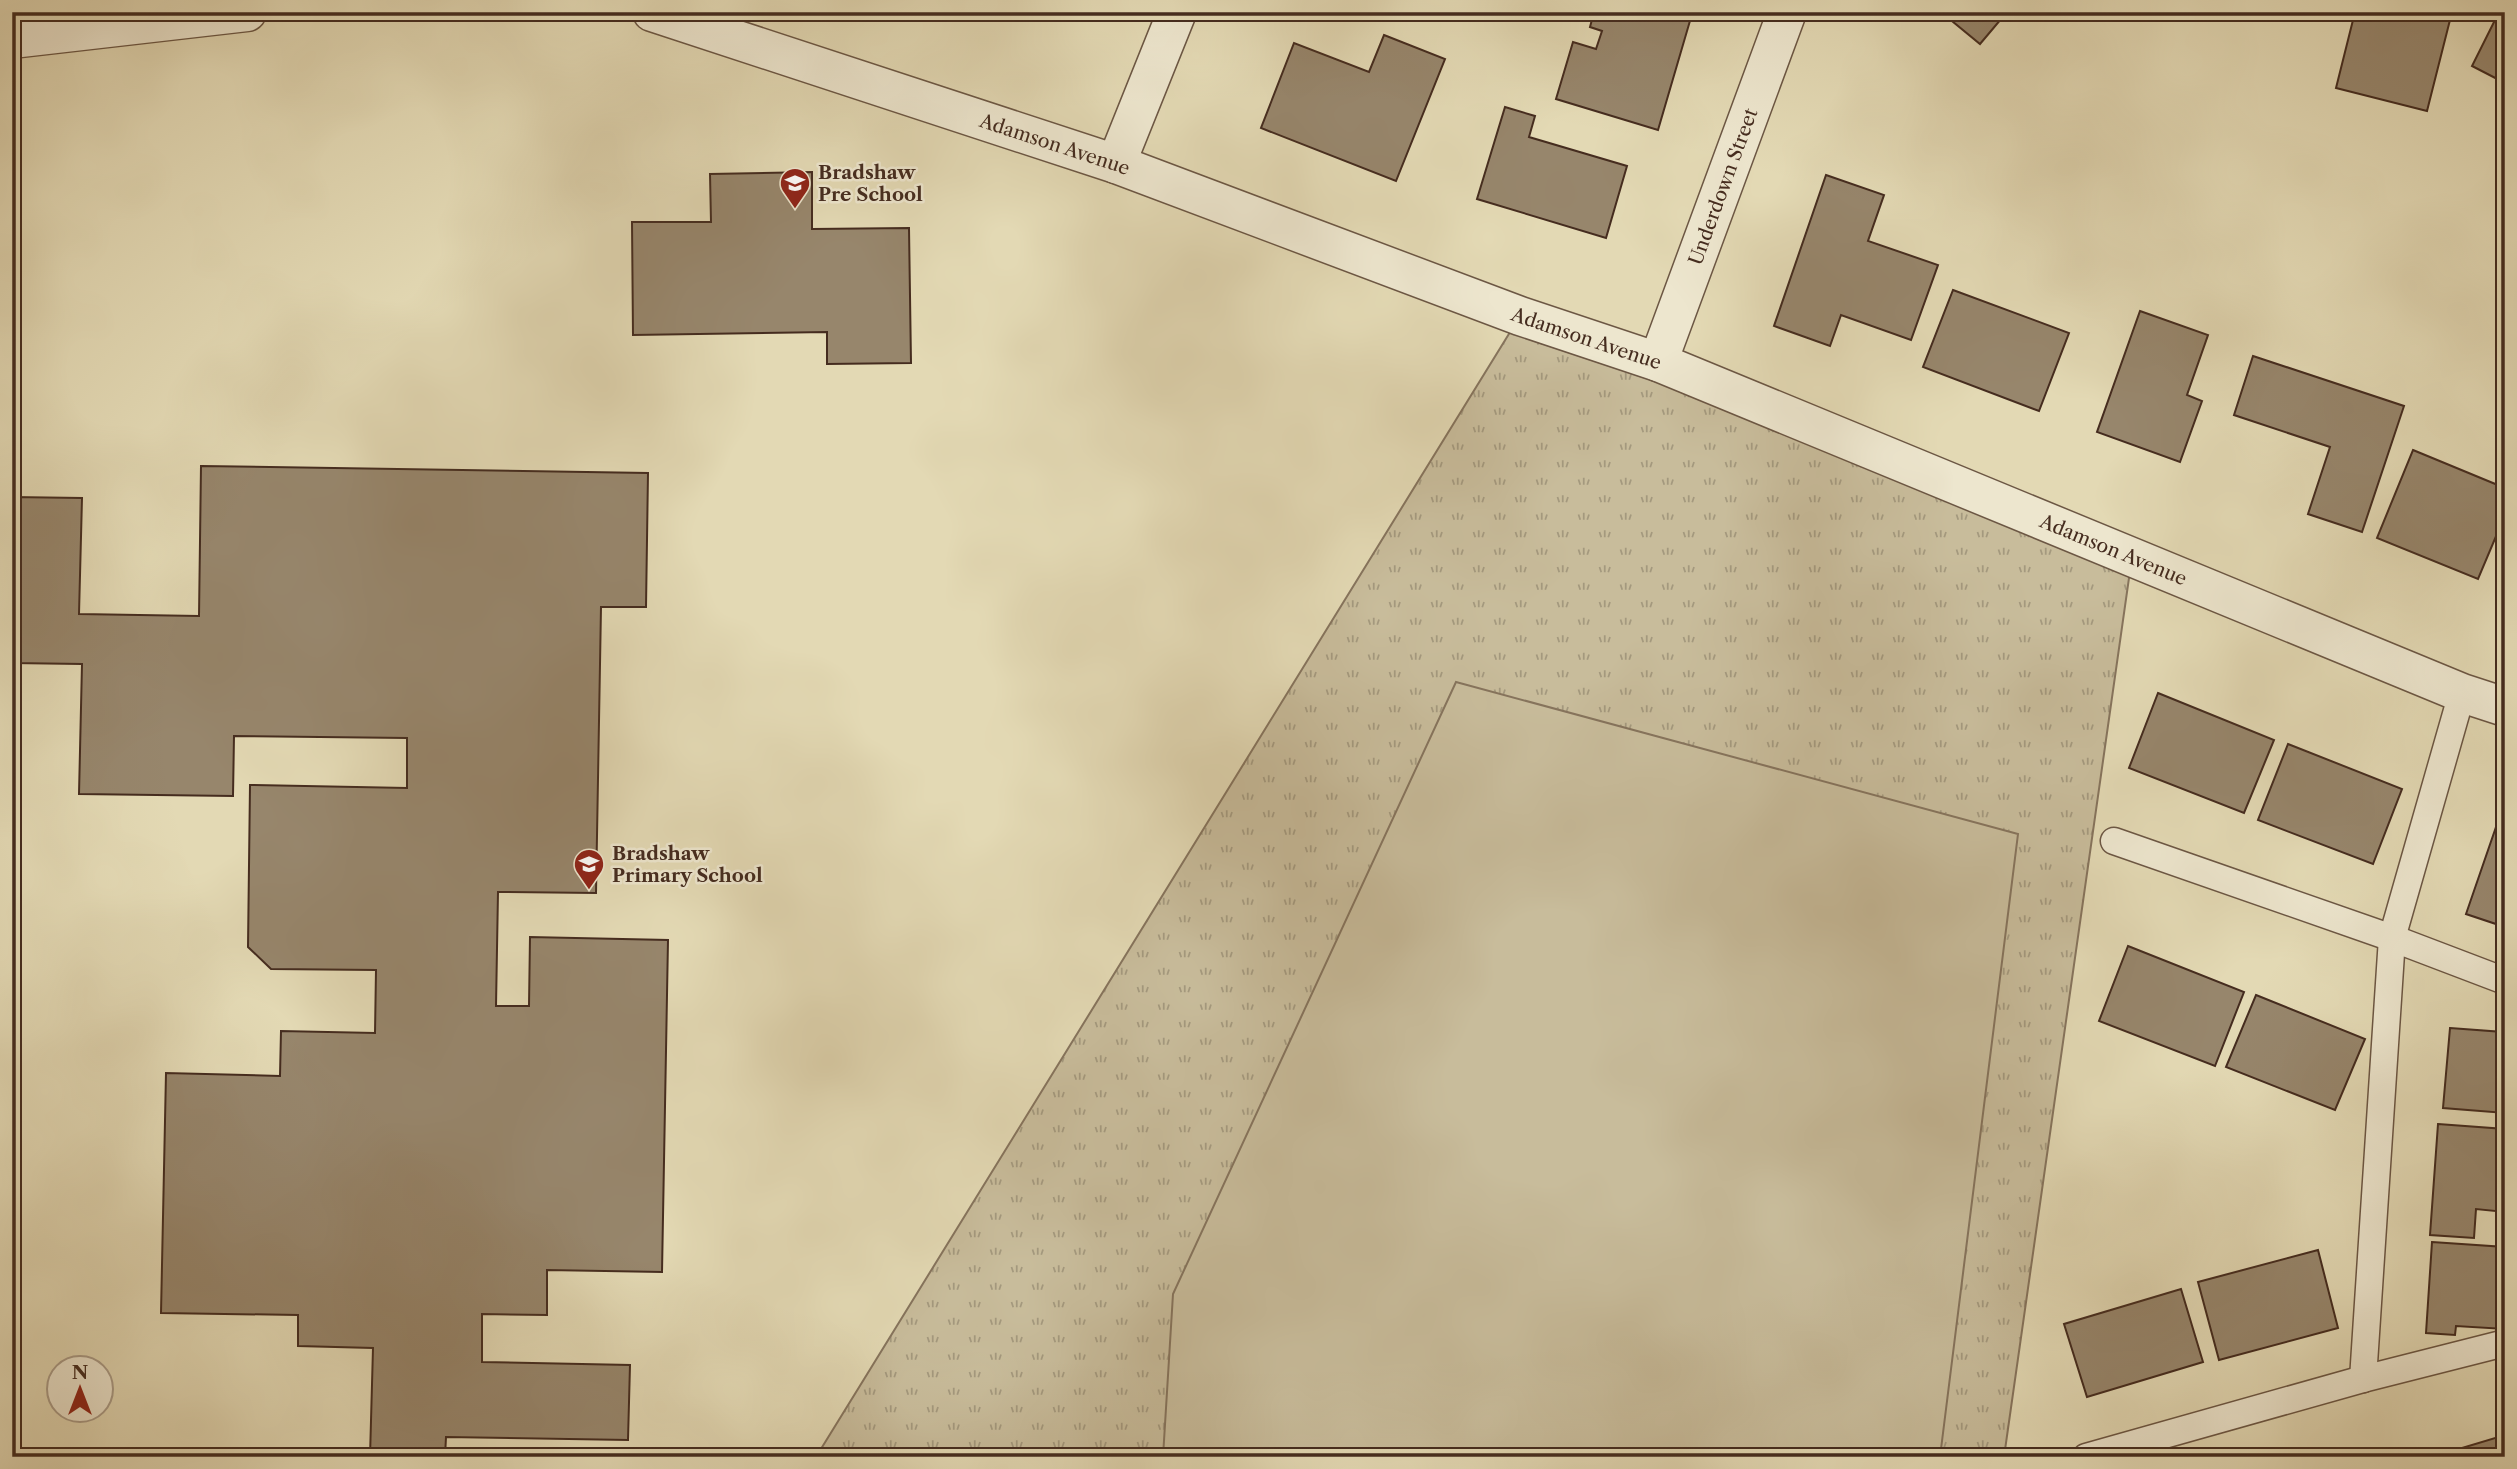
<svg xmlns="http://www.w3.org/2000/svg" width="2517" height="1469" font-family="'Libre Caslon Text',serif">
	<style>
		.park { fill: url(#park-tufts); stroke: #86745d; stroke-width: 2 }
		.pitch { fill: #c8bc9b; stroke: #86745d; stroke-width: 2 }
		.building { fill: #97866c; stroke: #452c1f; stroke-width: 2 }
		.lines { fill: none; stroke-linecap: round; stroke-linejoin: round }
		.lane-casing { stroke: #6c5744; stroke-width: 29 }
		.street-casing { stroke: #6c5744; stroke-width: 41 }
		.lane { stroke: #ede6ce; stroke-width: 26 }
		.street { stroke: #ede6ce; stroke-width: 38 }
		.labels { text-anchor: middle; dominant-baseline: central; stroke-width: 5; stroke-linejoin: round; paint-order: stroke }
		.street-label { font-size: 19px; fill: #452c1f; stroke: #ede6ce }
		.poi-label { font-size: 19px; font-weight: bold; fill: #452c1f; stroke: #ede6ce; text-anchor: start }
	</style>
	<defs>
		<pattern id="park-tufts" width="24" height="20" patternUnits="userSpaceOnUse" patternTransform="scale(1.75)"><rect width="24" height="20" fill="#c8bc9b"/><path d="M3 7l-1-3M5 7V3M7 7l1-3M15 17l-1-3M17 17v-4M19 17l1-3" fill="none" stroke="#a4997e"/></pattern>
	</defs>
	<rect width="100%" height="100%" fill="#e3d9b4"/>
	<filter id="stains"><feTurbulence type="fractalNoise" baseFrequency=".00286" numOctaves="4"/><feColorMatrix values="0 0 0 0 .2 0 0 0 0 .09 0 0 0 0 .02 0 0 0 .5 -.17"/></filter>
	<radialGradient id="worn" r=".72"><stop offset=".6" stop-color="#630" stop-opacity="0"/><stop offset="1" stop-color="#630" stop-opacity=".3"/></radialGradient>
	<path class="park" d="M1520 316 2132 557 2004 1457H816Z"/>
	<path class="pitch" d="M1456 682 2018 834 1940 1457H1163L1173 1294Z"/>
	<g class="building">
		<path d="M1594 12H1686L1692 14 1658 130 1556 99 1573 42 1596 49 1602 31 1590 27Z"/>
		<path d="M1941 12H2007L1980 44Z"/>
		<path d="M2355 12H2452L2427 111 2336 88Z"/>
		<path d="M2499 12H2505V83L2472 66Z"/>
		<path d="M1384 35 1445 59 1396 181 1261 128 1294 43 1369 72Z"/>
		<path d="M1505 107 1535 116 1529 137 1627 166 1606 238 1477 199Z"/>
		<path d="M812 172V229L909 228 911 363 827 364V332L633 335 632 222H711L710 174Z"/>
		<path d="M1826 175 1884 195 1868 241 1938 265 1911 340 1841 315 1830 346 1774 326Z"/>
		<path d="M1953 290 2069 333 2039 411 1923 367Z"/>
		<path d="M2140 311 2208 335 2187 395 2202 401 2180 462 2097 432Z"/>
		<path d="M2253 356 2404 406 2362 532 2308 514 2330 447 2234 415Z"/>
		<path d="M2413 450 2505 488V515L2478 579 2377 538Z"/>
		<path d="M201 466 648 473 646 607H601L596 893 498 892 496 1006H529L530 937 668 940 662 1272 547 1270V1315L482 1314V1362L630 1365 628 1440 446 1437 445 1457H370L373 1348 298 1346V1315L161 1313 166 1073 280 1076 281 1031 375 1033 376 970 271 969 248 947 250 785 407 788V738L234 736 233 796 79 794 82 664 12 663V497L82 498 79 614 199 616Z"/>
		<path d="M2158 693 2274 740 2244 813 2129 768Z"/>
		<path d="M2288 744 2402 789 2373 864 2258 820Z"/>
		<path d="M2496 827 2505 830V927L2466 914Z"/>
		<path d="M2128 946 2244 992 2215 1066 2099 1021Z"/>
		<path d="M2256 995 2365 1039 2335 1110 2226 1067Z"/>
		<path d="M2450 1028 2503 1032 2500 1066H2505V1113L2443 1108Z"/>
		<path d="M2438 1124 2505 1129V1212L2476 1209 2474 1238 2430 1235Z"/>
		<path d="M2432 1242 2505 1247V1329L2456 1326 2455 1335 2426 1333Z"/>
		<path d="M2318 1250 2338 1328 2219 1360 2198 1282Z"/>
		<path d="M2181 1289 2203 1362 2087 1397 2064 1324Z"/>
		<path d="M2505 1435V1457H2432Z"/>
	</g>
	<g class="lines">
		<g class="lane-casing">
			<g id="lane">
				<path d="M2114 841 2392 938 2505 981"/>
				<path d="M2363 1379 2392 938 2462 693"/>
				<path d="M2086 1457 2363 1379 2505 1343"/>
			</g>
		</g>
		<g class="street-casing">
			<g id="street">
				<path id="s1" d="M652 12 1116 164 1520 316 1658 362 2462 693 2505 707"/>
				<path d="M12 39 247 12"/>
				<path d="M1116 164 1177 12"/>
				<path id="s2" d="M1658 362 1787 12"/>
			</g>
		</g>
		<use href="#lane" class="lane"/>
		<use href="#street" class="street"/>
	</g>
	<defs>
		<g id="school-pin" transform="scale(1.575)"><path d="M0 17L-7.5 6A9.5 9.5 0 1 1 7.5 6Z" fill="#8f2418" stroke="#ede6ce"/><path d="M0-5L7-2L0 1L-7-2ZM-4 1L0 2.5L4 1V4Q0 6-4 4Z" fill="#fff"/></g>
	</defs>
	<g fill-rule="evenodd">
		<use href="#school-pin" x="795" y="183"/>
		<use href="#school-pin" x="589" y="864"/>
	</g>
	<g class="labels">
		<g class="street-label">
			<text stroke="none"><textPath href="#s1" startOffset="424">Adamson Avenue</textPath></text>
			<text stroke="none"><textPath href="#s2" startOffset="187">Underdown Street</textPath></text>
			<text stroke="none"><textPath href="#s1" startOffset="990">Adamson Avenue</textPath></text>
			<text stroke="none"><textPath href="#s1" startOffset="1558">Adamson Avenue</textPath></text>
		</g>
		<g class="poi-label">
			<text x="818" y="172">Bradshaw<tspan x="818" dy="22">Pre School</tspan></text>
			<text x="612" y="853">Bradshaw<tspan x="612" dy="22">Primary School</tspan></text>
		</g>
	</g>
	<rect width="2517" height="1469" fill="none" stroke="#e3d9b4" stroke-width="42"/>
	<rect x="14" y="14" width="2489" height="1441" fill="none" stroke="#452c1f" stroke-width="3.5"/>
	<rect x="21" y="21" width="2475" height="1427" fill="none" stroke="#452c1f" stroke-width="2"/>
	<g transform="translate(80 1389)"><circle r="33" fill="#ede6ce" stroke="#aa9c88" stroke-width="2"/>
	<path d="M0-5L12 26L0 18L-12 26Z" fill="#8f2418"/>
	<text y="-10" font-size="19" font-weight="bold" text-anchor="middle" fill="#452c1f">N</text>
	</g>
	<rect width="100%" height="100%" filter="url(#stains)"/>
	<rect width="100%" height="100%" fill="url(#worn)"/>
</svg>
